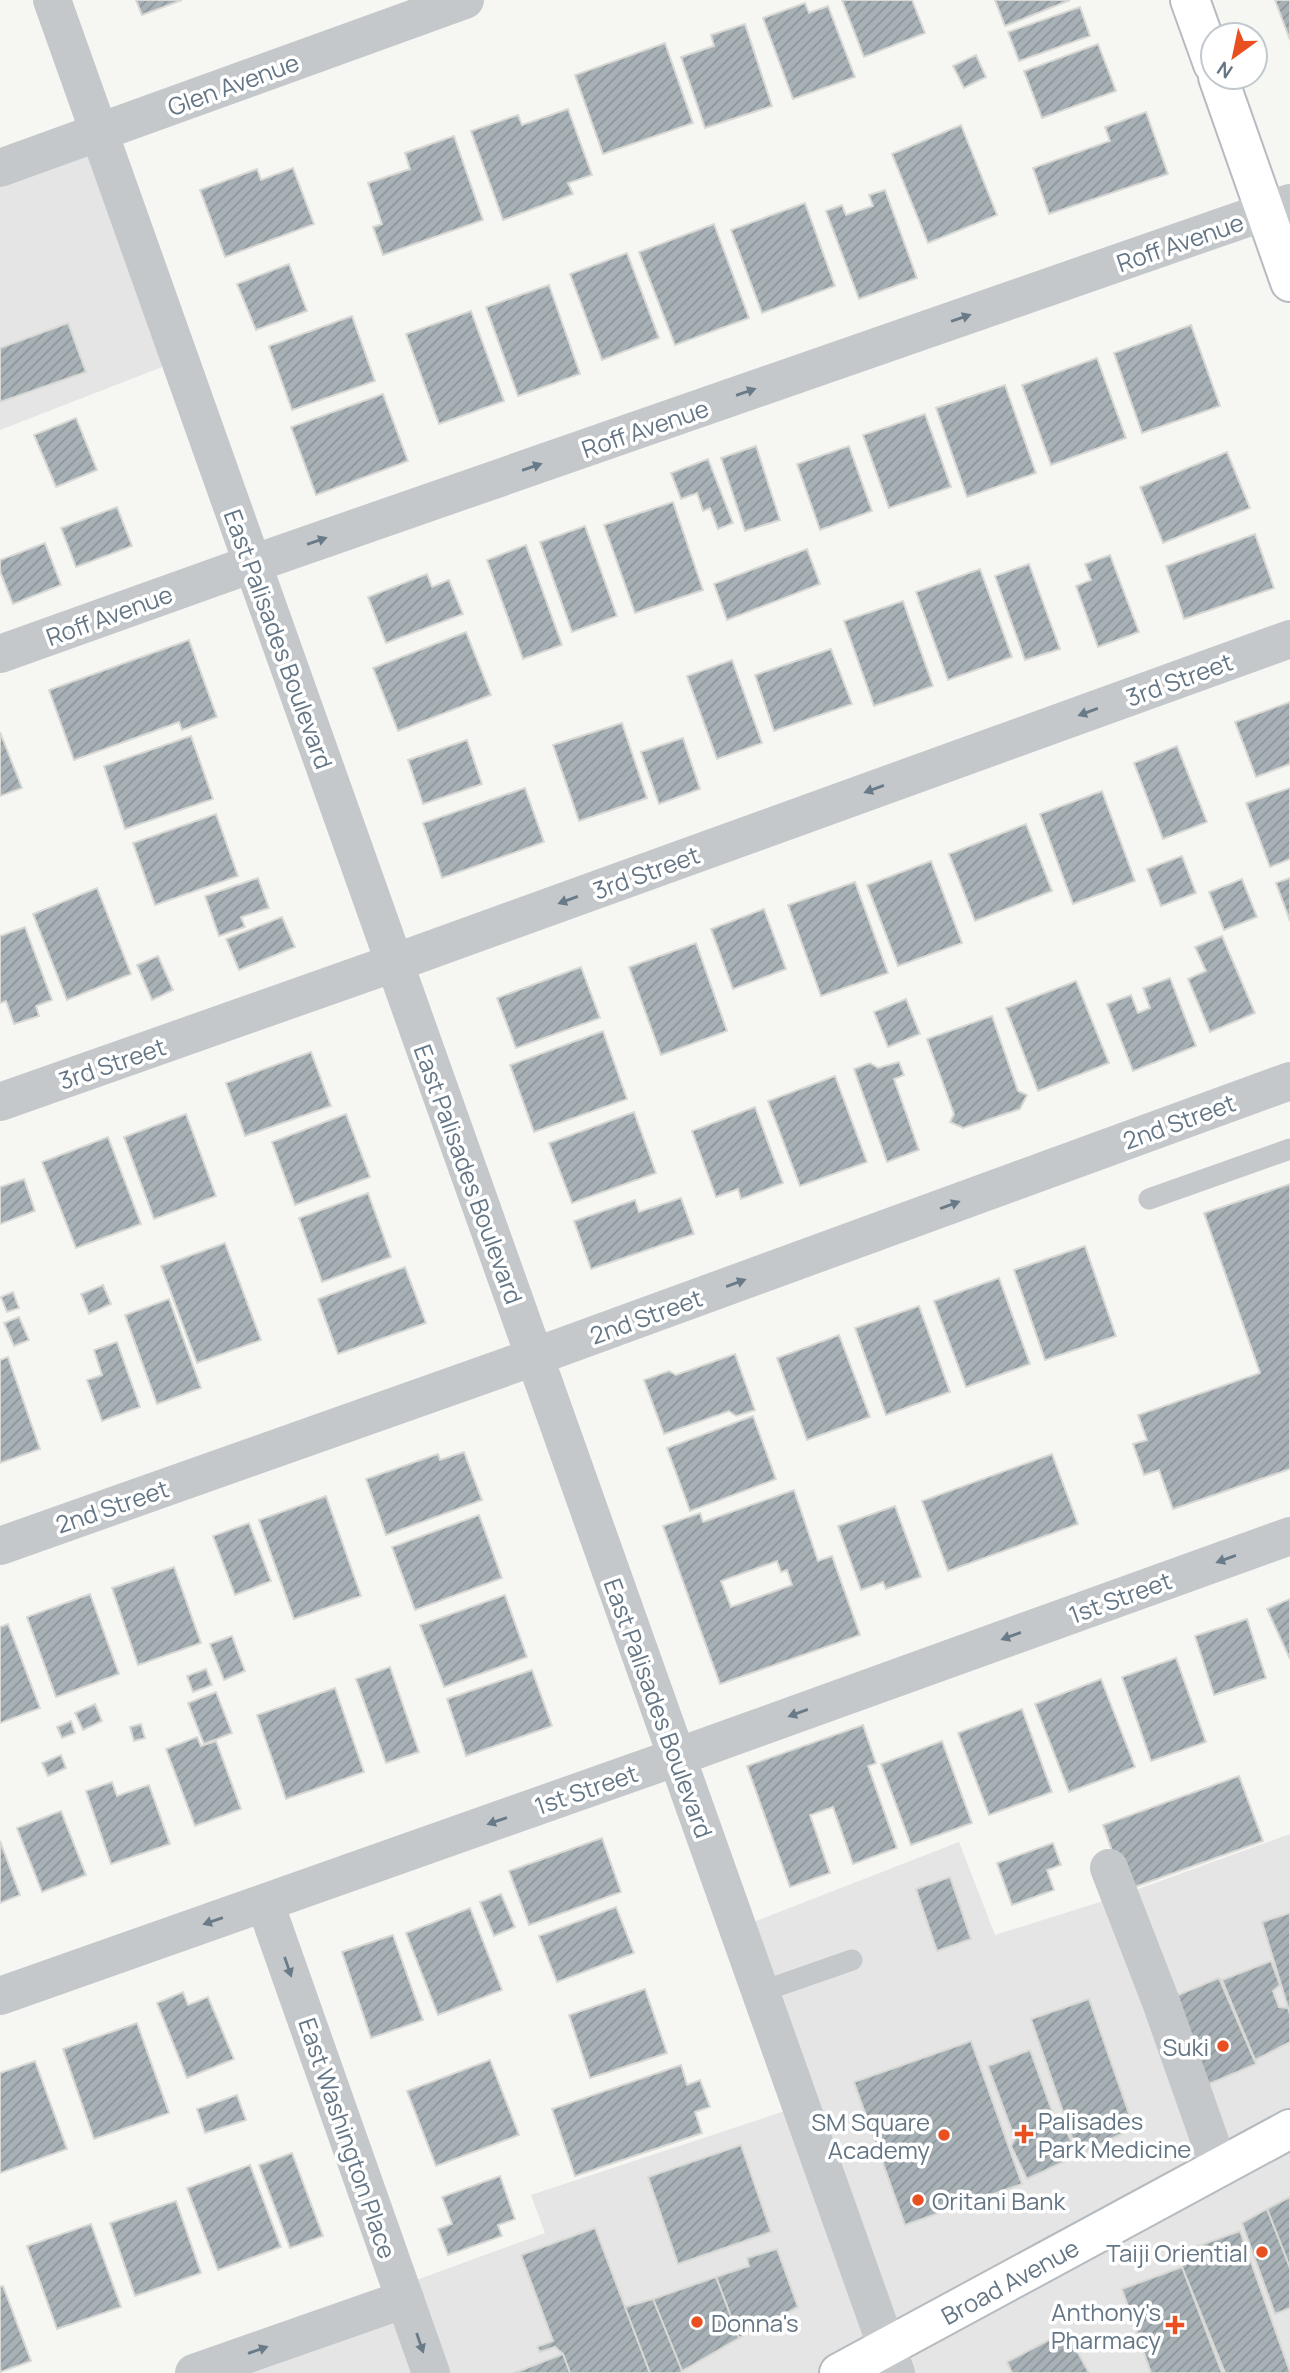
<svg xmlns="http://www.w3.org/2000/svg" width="1290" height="2373" font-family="Manrope,sans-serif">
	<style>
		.built { fill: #e4e5e4 }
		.building { fill: url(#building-hatch); stroke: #d8d8d5; stroke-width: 2; fill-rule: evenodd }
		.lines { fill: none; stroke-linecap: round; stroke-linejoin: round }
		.secondary-casing { stroke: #b6bbc0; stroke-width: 42 }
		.lane { stroke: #c4c8cb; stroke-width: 21 }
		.street { stroke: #c4c8cb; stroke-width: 38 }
		.secondary { stroke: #fff; stroke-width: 38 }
		.oneway { fill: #697a88 }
		.poi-dot { fill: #e85021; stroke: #fff; stroke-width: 2.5 }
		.labels { text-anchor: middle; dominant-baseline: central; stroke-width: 7; stroke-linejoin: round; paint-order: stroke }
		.street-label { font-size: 24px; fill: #647685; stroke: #fff }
		.poi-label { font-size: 24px; fill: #647685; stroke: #fff; text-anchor: end }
	</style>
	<defs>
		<pattern id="building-hatch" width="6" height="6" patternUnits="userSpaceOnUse" patternTransform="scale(1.75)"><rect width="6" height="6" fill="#a8b1b6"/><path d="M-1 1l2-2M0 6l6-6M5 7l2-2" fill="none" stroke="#8c959a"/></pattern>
	</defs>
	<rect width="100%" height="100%" fill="#f6f6f3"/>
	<g class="built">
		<path d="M99 133 180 360 0 430V168Z"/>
		<path d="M1290 1834V2373H194L400 2286 545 2233 531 2195 800 2106 738 1928 959 1842 995 1935 1119 1896Z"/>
	</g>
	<g class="building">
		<path d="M136 0H182L142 15Z"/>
		<path d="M842 0H912L925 33 864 57Z"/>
		<path d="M995 0H1070L1005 26Z"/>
		<path d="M1275 0H1290V40Z"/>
		<path d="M805 3 809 13 828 6 855 77 793 99 763 18Z"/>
		<path d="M1080 7 1090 36 1019 61 1008 32Z"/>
		<path d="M745 24 772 106 705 128 681 57 714 46 711 35Z"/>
		<path d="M665 43 693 123 603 154 575 75Z"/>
		<path d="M1098 44 1116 91 1042 118 1024 71Z"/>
		<path d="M976 55 986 77 964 88 953 66Z"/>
		<path d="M568 109 592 175 568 183 573 194 503 220 471 131 518 115 522 125Z"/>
		<path d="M1146 112 1168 174 1049 214 1033 168 1110 141 1105 127Z"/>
		<path d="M961 125 997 215 928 243 892 154Z"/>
		<path d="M454 136 483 220 383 255 373 227 382 224 368 183 410 169 405 153Z"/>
		<path d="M293 168 314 224 225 257 200 190 257 169 261 180Z"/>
		<path d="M885 190 917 278 859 299 826 211 842 205 846 215 873 206 869 195Z"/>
		<path d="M805 203 835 286 762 313 731 230Z"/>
		<path d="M714 224 749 318 675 345 639 252Z"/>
		<path d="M627 253 659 338 602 360 570 274Z"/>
		<path d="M289 264 307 311 256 330 237 284Z"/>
		<path d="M549 285 580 374 518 396 486 307Z"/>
		<path d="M471 311 504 401 439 424 406 334Z"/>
		<path d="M352 316 375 381 292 410 269 346Z"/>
		<path d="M68 323 86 372 0 402V348Z"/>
		<path d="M1191 325 1220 406 1142 433 1114 353Z"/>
		<path d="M1097 358 1126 438 1051 465 1022 385Z"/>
		<path d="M1005 385 1036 473 967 497 936 408Z"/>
		<path d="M383 394 408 461 316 495 291 427Z"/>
		<path d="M925 414 951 487 889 508 863 435Z"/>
		<path d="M76 418 97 470 56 487 34 435Z"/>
		<path d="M756 446 780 520 745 531 721 458Z"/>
		<path d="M849 446 872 511 820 530 797 464Z"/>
		<path d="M1227 452 1250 508 1163 543 1140 487Z"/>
		<path d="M708 459 733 523 718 529 710 508 703 511 697 493 681 499 671 473Z"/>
		<path d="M673 502 703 590 635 613 604 525Z"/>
		<path d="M117 507 132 546 76 567 61 528Z"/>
		<path d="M585 526 617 616 572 632 540 542Z"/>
		<path d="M1255 534 1274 588 1184 619 1166 566Z"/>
		<path d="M45 543 61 585 13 604 0 571V560Z"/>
		<path d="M526 545 562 645 523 659 487 560Z"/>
		<path d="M807 549 820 584 727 620 714 584Z"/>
		<path d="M1110 555 1139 632 1098 647 1076 586 1091 580 1085 564Z"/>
		<path d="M1029 564 1060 649 1025 660 995 576Z"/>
		<path d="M980 569 1012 657 948 680 916 592Z"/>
		<path d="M427 574 432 587 449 580 463 614 386 643 368 597Z"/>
		<path d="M903 601 933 686 874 706 844 621Z"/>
		<path d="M466 632 491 695 398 731 373 668Z"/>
		<path d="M189 640 217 717 182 730 179 722 74 760 49 690Z"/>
		<path d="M831 649 852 704 774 731 755 675Z"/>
		<path d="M732 660 762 743 717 759 687 676Z"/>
		<path d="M1290 702V764L1256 777 1235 722Z"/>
		<path d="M622 723 647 798 579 821 553 745Z"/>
		<path d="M0 732 22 788 0 796Z"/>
		<path d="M191 736 213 799 125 829 104 766Z"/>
		<path d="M683 738 700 789 659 804 641 752Z"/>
		<path d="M467 740 482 784 423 804 408 760Z"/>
		<path d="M1177 746 1207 822 1163 839 1134 763Z"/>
		<path d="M525 788 544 842 442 878 423 823Z"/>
		<path d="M1290 788V859L1270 867 1246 803Z"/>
		<path d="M1102 791 1135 881 1073 904 1040 814Z"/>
		<path d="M216 814 238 876 155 905 133 843Z"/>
		<path d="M1026 824 1052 891 975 921 949 854Z"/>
		<path d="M1182 856 1196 893 1161 906 1147 869Z"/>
		<path d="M931 861 962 943 898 966 867 885Z"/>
		<path d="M258 878 269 908 241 917 245 927 219 936 205 896Z"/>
		<path d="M1290 878V921L1276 883Z"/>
		<path d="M1242 879 1257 917 1224 930 1209 892Z"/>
		<path d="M855 882 888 973 821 996 788 905Z"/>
		<path d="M97 888 131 974 67 1000 33 914Z"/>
		<path d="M764 909 786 969 733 989 711 929Z"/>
		<path d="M282 917 295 947 239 970 226 939Z"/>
		<path d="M25 927 52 1000 36 1006 39 1016 14 1024 6 1001 0 1003V936Z"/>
		<path d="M1222 936 1255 1013 1210 1032 1188 979 1206 971 1195 947Z"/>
		<path d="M696 943 727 1031 661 1055 629 967Z"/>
		<path d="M158 956 173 990 152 1000 137 965Z"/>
		<path d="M581 967 600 1018 516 1048 497 998Z"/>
		<path d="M1170 978 1196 1046 1133 1071 1107 1004 1131 995 1138 1013 1150 1008 1143 988Z"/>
		<path d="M1076 981 1109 1063 1038 1091 1006 1008Z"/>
		<path d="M906 999 920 1034 888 1047 874 1012Z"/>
		<path d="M992 1016 1018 1091 1027 1095 1020 1109 963 1128 950 1122 954 1114 927 1039Z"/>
		<path d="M603 1031 627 1099 534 1132 510 1065Z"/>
		<path d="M311 1052 331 1106 245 1136 226 1083Z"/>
		<path d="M899 1062 904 1075 894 1079 919 1150 887 1162 854 1069 870 1063 878 1068Z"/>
		<path d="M835 1076 867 1162 800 1186 768 1101Z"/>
		<path d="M755 1107 783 1183 741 1199 738 1189 716 1197 692 1131Z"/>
		<path d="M634 1112 656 1173 572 1203 549 1143Z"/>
		<path d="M186 1114 216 1196 154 1219 124 1137Z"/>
		<path d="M346 1114 370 1177 295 1205 272 1142Z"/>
		<path d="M108 1137 141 1224 76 1248 42 1162Z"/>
		<path d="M24 1179 35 1211 0 1224V1187Z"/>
		<path d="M1290 1184V1469L1173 1509 1159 1470 1144 1475 1133 1444 1147 1440 1138 1415 1260 1373 1204 1213Z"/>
		<path d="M368 1193 391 1257 322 1282 299 1218Z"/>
		<path d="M681 1198 694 1234 591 1269 574 1221 635 1200 639 1212Z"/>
		<path d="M225 1243 261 1340 197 1363 161 1266Z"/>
		<path d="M1085 1246 1116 1336 1045 1360 1014 1270Z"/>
		<path d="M405 1267 426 1323 338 1354 318 1299Z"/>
		<path d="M999 1278 1030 1364 966 1387 934 1301Z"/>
		<path d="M103 1285 111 1304 89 1314 81 1294Z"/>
		<path d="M13 1292 19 1308 7 1312 1 1297Z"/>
		<path d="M169 1299 201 1388 157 1404 125 1315Z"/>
		<path d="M919 1306 950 1392 886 1415 855 1328Z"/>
		<path d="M19 1317 29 1340 14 1346 4 1323Z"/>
		<path d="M839 1335 870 1417 807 1440 777 1358Z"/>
		<path d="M117 1342 140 1407 102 1421 87 1380 102 1375 94 1350Z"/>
		<path d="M735 1354 755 1410 736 1416 729 1411 664 1434 644 1380 669 1371 676 1375Z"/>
		<path d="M8 1357 40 1449 0 1463V1360Z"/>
		<path d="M753 1416 776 1479 690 1511 667 1448Z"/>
		<path d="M464 1452 482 1500 386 1535 366 1479 438 1454 440 1460Z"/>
		<path d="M1052 1454 1078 1524 948 1571 922 1501Z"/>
		<path d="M794 1490 818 1561 832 1556 860 1635 720 1684 663 1526 700 1513 703 1522ZM777 1561 781 1572 787 1570 792 1585 731 1607 721 1581Z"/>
		<path d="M326 1496 361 1596 294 1619 259 1520Z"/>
		<path d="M895 1506 921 1577 886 1589 883 1582 861 1590 838 1526Z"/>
		<path d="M479 1515 502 1578 415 1610 392 1547Z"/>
		<path d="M249 1523 271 1581 235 1595 213 1536Z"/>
		<path d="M174 1567 201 1643 138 1665 112 1588Z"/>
		<path d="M90 1594 119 1674 56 1697 27 1617Z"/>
		<path d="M505 1595 527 1657 444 1687 420 1625Z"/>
		<path d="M1290 1599V1659L1267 1609Z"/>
		<path d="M1247 1619 1266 1678 1214 1695 1195 1636Z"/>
		<path d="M8 1624 40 1708 0 1723V1627Z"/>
		<path d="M232 1636 245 1671 224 1680 210 1644Z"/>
		<path d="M1176 1658 1206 1742 1151 1761 1122 1677Z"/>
		<path d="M390 1667 419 1752 386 1763 356 1679Z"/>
		<path d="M206 1669 212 1685 193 1692 187 1676Z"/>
		<path d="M532 1670 552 1726 466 1756 447 1699Z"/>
		<path d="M1101 1679 1135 1767 1069 1792 1035 1704Z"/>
		<path d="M335 1688 364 1772 286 1799 257 1715Z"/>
		<path d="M216 1692 232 1733 204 1744 188 1703Z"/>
		<path d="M95 1704 102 1721 83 1730 75 1713Z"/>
		<path d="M1022 1709 1052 1792 989 1815 958 1733Z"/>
		<path d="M71 1721 75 1733 62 1738 57 1727Z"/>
		<path d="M141 1724 145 1738 134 1741 130 1727Z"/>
		<path d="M863 1725 876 1763 868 1766 897 1848 853 1864 833 1807 810 1815 830 1873 790 1887 747 1766Z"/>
		<path d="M197 1737 201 1746 216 1741 241 1809 195 1826 166 1749Z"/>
		<path d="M942 1741 972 1823 911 1845 881 1764Z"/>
		<path d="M61 1755 66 1768 48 1776 42 1763Z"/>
		<path d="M1239 1776 1263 1841 1126 1890 1103 1825Z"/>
		<path d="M112 1782 117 1796 149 1785 170 1844 111 1864 86 1791Z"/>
		<path d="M61 1811 86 1875 42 1892 17 1828Z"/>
		<path d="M602 1838 621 1892 529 1925 509 1871Z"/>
		<path d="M0 1841 20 1895 0 1903Z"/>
		<path d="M1053 1843 1061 1865 1047 1870 1054 1890 1012 1905 997 1863Z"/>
		<path d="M950 1877 971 1939 937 1951 916 1889Z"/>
		<path d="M501 1894 515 1927 494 1936 480 1902Z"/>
		<path d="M616 1907 634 1953 557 1982 539 1936Z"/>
		<path d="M470 1908 502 1990 438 2015 406 1933Z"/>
		<path d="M1290 1913V2014L1262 1922Z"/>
		<path d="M393 1935 423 2020 371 2038 342 1952Z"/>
		<path d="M1271 1961 1280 1985 1273 1991 1279 2007 1288 2008 1290 2014V2042L1255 2060 1222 1980Z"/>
		<path d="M1219 1978 1256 2064 1197 2089 1161 2002Z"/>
		<path d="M645 1989 667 2053 590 2078 569 2015Z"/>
		<path d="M183 1992 188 2005 208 1997 234 2059 187 2078 157 2003Z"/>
		<path d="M1089 1999 1134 2128 1078 2155 1031 2019Z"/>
		<path d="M137 2023 169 2113 94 2139 63 2049Z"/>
		<path d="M971 2041 1022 2184 905 2225 854 2082Z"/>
		<path d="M1030 2050 1056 2122 1063 2124 1078 2155 1027 2179 1011 2146 1015 2139 988 2066Z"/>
		<path d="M490 2060 519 2135 436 2166 407 2091Z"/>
		<path d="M35 2061 67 2149 0 2173V2073Z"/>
		<path d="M681 2065 687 2085 700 2080 710 2107 695 2112 702 2133 575 2176 552 2109Z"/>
		<path d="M237 2095 246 2120 205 2133 197 2109Z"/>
		<path d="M741 2145 771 2232 678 2264 648 2177Z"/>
		<path d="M292 2153 323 2236 290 2248 259 2165Z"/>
		<path d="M250 2165 281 2247 218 2270 187 2188Z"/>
		<path d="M500 2176 515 2219 498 2225 502 2236 448 2255 438 2229 452 2224 442 2197Z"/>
		<path d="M1290 2197V2268L1267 2209Z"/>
		<path d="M176 2201 201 2273 135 2296 110 2223Z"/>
		<path d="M1267 2209 1290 2268V2308L1275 2314 1242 2223Z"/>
		<path d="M91 2224 121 2307 57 2329 27 2246Z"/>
		<path d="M595 2228 625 2307 650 2373H570L563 2354 555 2347 540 2352 537 2347 553 2341 521 2255Z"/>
		<path d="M1240 2231 1290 2372V2373H1225L1182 2267 1184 2251Z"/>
		<path d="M777 2249 798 2307 739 2338 716 2277 749 2266 747 2258Z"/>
		<path d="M1182 2267 1222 2373H1151L1122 2289Z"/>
		<path d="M716 2277 739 2338 682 2371 653 2299Z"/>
		<path d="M3 2286 31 2361 0 2372V2287Z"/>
		<path d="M653 2299 682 2371 680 2373H650L625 2307Z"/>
		<path d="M1066 2331 1089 2373H1012L1007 2362Z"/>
		<path d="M563 2354 570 2373H514Z"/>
	</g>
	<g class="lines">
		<g class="secondary-casing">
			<g id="secondary">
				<path d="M1190 0 1213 64"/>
				<path d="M1218 77 1290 282"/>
				<path id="s1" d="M839 2373 1290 2129"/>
			</g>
		</g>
		<g class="lane">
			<path d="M1149 1199 1290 1149"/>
			<path d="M760 1992 852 1960"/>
		</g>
		<g class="street">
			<path d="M52 0 896 2373"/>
			<path d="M0 168 465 0"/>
			<path d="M0 654 252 564 1290 203"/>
			<path d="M0 1102 394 963 1290 639"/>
			<path d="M0 1546 534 1357 1290 1081"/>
			<path d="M1109 1868 1161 2002 1219 2167"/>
			<path d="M265 1903 431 2373"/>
			<path d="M0 1996 677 1757 1290 1536"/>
			<path d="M194 2373 405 2299"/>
		</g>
		<use href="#secondary" class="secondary"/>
	</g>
	<defs><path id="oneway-solid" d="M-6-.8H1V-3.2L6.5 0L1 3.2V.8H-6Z" transform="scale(1.75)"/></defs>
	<g class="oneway">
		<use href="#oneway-solid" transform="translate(961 318) rotate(-19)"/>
		<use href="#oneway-solid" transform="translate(746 392) rotate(-19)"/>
		<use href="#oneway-solid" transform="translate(532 467) rotate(-19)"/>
		<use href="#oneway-solid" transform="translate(317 541) rotate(-19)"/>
		<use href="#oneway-solid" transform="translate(1088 712) rotate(160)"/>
		<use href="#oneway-solid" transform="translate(874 789) rotate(160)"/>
		<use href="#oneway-solid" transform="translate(568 900) rotate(160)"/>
		<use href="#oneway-solid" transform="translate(950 1205) rotate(-20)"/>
		<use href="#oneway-solid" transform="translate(736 1283) rotate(-20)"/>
		<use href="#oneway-solid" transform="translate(1226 1559) rotate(160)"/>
		<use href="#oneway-solid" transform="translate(1011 1636) rotate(160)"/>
		<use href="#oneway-solid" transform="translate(798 1713) rotate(160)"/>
		<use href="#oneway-solid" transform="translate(497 1821) rotate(161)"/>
		<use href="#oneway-solid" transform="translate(213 1921) rotate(161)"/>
		<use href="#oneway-solid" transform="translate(288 1967) rotate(71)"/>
		<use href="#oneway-solid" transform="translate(420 2343) rotate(71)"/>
		<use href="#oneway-solid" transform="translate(258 2350) rotate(-19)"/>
	</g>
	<g class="poi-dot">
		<circle cx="1223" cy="2046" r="7"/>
		<path d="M1020.5 2123.5h7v7h7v7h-7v7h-7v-7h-7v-7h7z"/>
		<circle cx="944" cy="2135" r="7"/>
		<circle cx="918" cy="2200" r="7"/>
		<circle cx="1262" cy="2252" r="7"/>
		<circle cx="697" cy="2322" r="7"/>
		<path d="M1171.5 2314.5h7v7h7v7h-7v7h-7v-7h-7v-7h7z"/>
	</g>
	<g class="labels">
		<g class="street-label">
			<text transform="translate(233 84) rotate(-20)">Glen Avenue</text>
			<text transform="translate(1180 242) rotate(-19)">Roff Avenue</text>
			<text transform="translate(645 428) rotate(-19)">Roff Avenue</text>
			<text transform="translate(109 615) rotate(-20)">Roff Avenue</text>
			<text transform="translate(279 639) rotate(70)">East Palisades Boulevard</text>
			<text transform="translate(1179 679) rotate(-20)">3rd Street</text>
			<text transform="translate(646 872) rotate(-20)">3rd Street</text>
			<text transform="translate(112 1063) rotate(-19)">3rd Street</text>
			<text transform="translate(1179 1121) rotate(-20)">2nd Street</text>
			<text transform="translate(469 1174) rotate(70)">East Palisades Boulevard</text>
			<text transform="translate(646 1316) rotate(-20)">2nd Street</text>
			<text transform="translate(112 1506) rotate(-19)">2nd Street</text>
			<text transform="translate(1120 1597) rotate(-20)">1st Street</text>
			<text transform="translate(659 1708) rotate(70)">East Palisades Boulevard</text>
			<text transform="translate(586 1789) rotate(-19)">1st Street</text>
			<text transform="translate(348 2138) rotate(71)">East Washington Place</text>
			<text stroke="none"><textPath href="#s1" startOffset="194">Broad Avenue</textPath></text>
		</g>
		<g class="poi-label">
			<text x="1209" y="2046">Suki</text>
			<text x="1038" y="2120" text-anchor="start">Palisades<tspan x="1038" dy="28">Park Medicine</tspan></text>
			<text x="930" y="2121">SM Square<tspan x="930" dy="28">Academy</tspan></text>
			<text x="932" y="2200" text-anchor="start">Oritani Bank</text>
			<text x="1248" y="2252">Taiji Oriential</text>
			<text x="1161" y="2311">Anthony's<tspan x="1161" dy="28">Pharmacy</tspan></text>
			<text x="711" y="2322" text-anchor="start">Donna's</text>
		</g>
	</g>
	<g transform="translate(1234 56) rotate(213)"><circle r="33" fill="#ffffff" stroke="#c1c8ce" stroke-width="2"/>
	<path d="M0-5L12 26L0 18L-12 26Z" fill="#e85021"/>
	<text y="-10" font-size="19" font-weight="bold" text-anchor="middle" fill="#647685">N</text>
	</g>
</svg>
